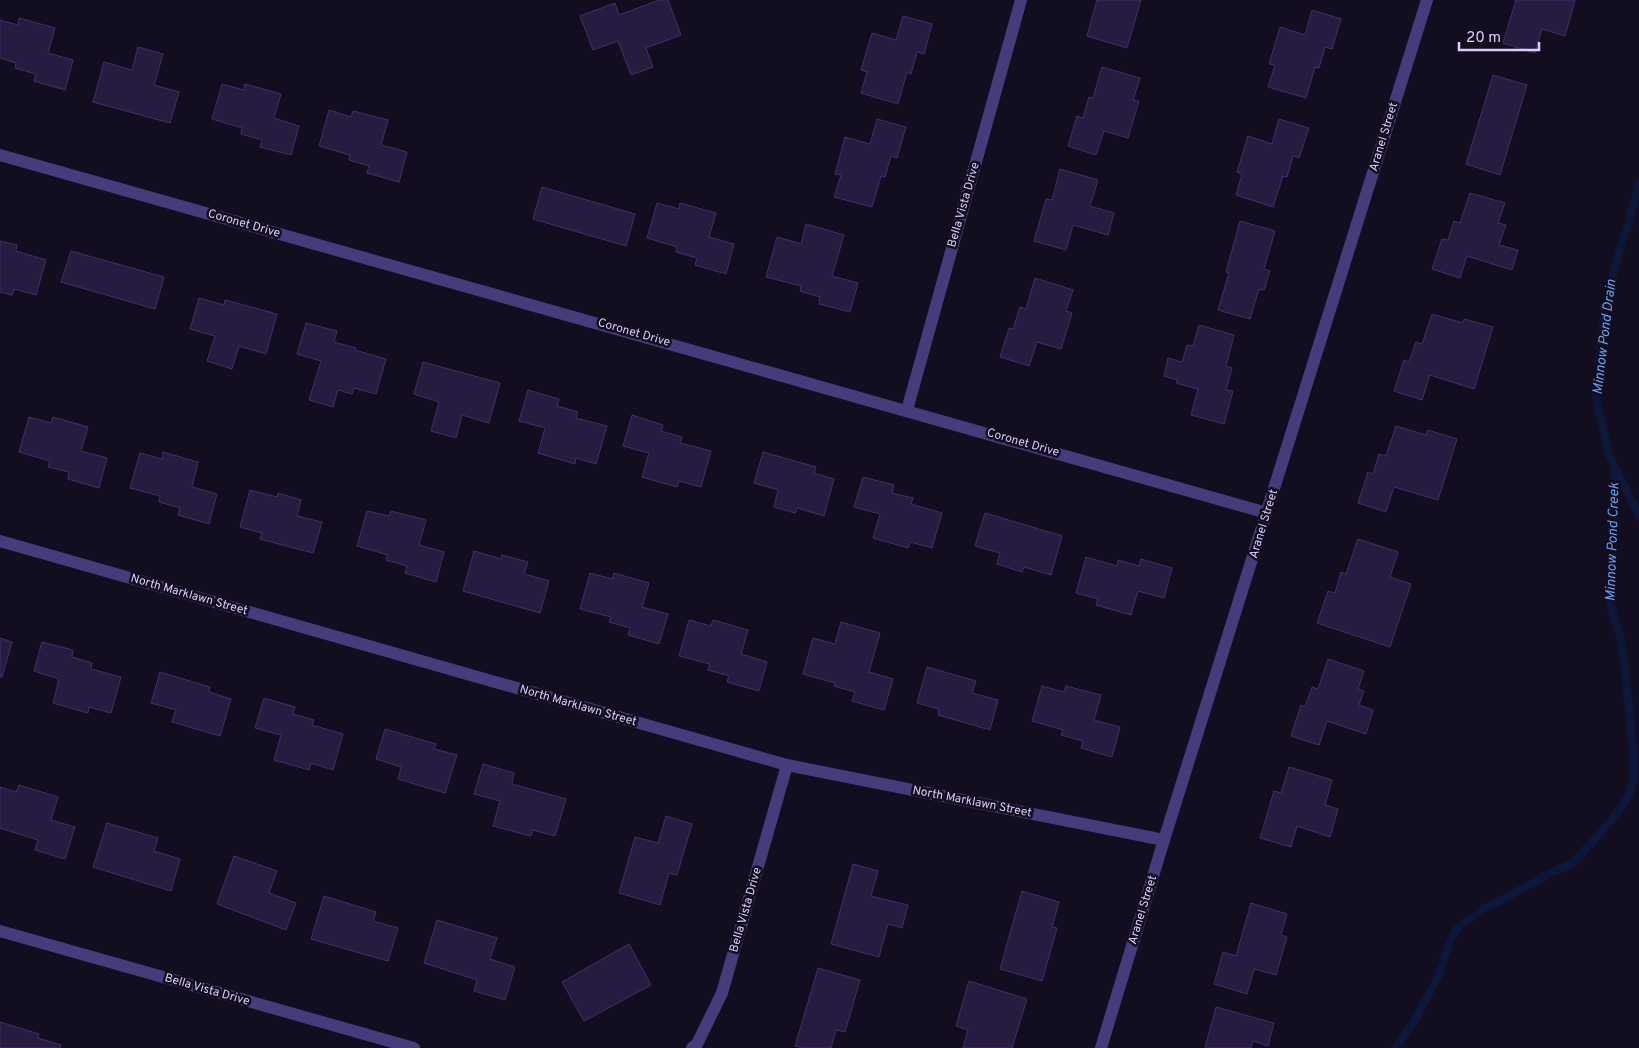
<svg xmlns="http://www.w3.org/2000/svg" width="1639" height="1048" font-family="Overpass,sans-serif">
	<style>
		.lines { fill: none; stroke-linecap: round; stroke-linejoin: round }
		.stream { stroke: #0c173a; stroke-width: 8 }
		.building { fill: #271b3f; stroke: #422f69 }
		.minor { stroke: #463c7b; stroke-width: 12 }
		.labels { text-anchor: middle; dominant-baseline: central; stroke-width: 5; stroke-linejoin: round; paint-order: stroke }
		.street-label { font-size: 12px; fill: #dacffc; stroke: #130e1f }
		.water-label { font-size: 14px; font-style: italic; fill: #64a0f5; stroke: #130e1f }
	</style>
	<rect width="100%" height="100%" fill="#130e1f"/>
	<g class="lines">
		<g class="stream">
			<path d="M1639 183 1627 229 1619 252 1610 286 1603 324 1596 398 1609 454 1615 468 1639 516"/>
			<path d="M1395 1048 1412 1025 1437 979 1451 939 1457 928 1485 908 1504 899 1550 873 1573 863 1615 816 1629 795 1633 782V750L1625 669 1620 636 1611 607 1610 591 1613 553 1615 468"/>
		</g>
	</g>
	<g class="building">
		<path d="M659 0H668L681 35 646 48 653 67 631 75 618 41 593 50 580 16 615 3 619 15Z"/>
		<path d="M1097 0H1141L1127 48 1087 36Z"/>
		<path d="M1516 0H1575L1565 36 1542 29 1535 53 1503 43Z"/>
		<path d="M1312 10 1341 19 1332 49 1325 47 1319 68 1315 67 1306 98 1268 87 1275 65 1269 64 1280 27 1305 35Z"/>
		<path d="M903 16 932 24 924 54 917 52 911 74 907 72 898 104 861 93 867 72 861 70 872 33 896 40Z"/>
		<path d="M19 18 55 28 48 53 73 60 65 90 34 81 36 74 15 68 16 63 0 58V20L18 25Z"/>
		<path d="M138 47 163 54 154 85 179 92 170 123 93 102 104 62 132 70Z"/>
		<path d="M1102 67 1140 78 1133 100 1139 101 1128 138 1104 131 1096 155 1068 146 1077 116 1083 118 1089 97 1093 98Z"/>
		<path d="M1493 75 1527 85 1500 175 1466 164Z"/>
		<path d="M222 84 244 90 245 84 281 94 274 118 299 126 291 155 260 147 262 140 241 134 242 128 212 119Z"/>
		<path d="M329 110 351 117 353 111 388 120 381 145 407 152 399 182 367 173 369 166 349 160 350 155 319 146Z"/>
		<path d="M877 119 906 127 897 158 891 156 885 177 881 176 872 207 834 197 841 175 835 174 845 137 870 144Z"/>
		<path d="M1279 119 1309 128 1299 158 1293 156 1287 177 1283 176 1273 207 1236 195 1242 174 1237 172 1248 136 1272 144Z"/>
		<path d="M1060 169 1098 180 1090 206 1114 213 1108 235 1073 225 1066 250 1034 241 1046 199 1052 200Z"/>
		<path d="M542 187 635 214 626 246 533 219Z"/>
		<path d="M1470 193 1505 203 1498 223 1506 225 1499 245 1518 250 1512 270 1467 256 1460 278 1432 269 1442 239 1448 240 1454 221 1460 223Z"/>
		<path d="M657 203 679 209 680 203 716 213 709 237 734 244 726 274 695 265 697 258 676 252 677 247 647 238Z"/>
		<path d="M1240 221 1275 231 1264 269 1270 271 1264 290 1259 289 1250 319 1218 310 1229 273 1226 272Z"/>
		<path d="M806 224 844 235 832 276 858 283 850 312 819 304 820 297 800 291 801 286 766 277 777 237 801 244Z"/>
		<path d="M0 241 17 245 16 251 46 260 36 295 14 289 12 295 0 292Z"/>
		<path d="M71 251 164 277 155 309 61 282Z"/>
		<path d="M1035 278 1073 290 1066 311 1072 313 1061 349 1037 342 1029 366 1000 357 1009 328 1013 329 1020 307 1026 309Z"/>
		<path d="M199 298 224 305 225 300 277 314 266 354 239 346 232 369 207 361 215 336 190 329Z"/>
		<path d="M1432 314 1463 323 1464 319 1493 327 1474 389 1430 375 1422 400 1394 391 1404 360 1409 362 1416 342 1422 344Z"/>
		<path d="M306 323 337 331 334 342 356 348 355 350 386 359 376 394 354 388 352 394 338 390 333 407 309 400 321 361 297 354Z"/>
		<path d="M1199 325 1234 335 1226 366 1232 368 1226 390 1233 391 1224 424 1191 415 1198 389 1176 383 1177 380 1164 376 1168 358 1182 362 1187 345 1193 346Z"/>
		<path d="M423 362 500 383 489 423 462 415 456 438 431 431 439 402 414 394Z"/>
		<path d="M528 390 559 399 557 406 578 412 576 418 607 426 596 464 576 458 575 464 538 453 545 428 519 421Z"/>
		<path d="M632 415 663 425 661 431 682 437 680 443 711 451 701 487 679 481 677 487 642 477 649 453 623 446Z"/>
		<path d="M29 417 51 423 53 417 88 427 81 451 107 458 99 488 68 479 69 472 48 467 50 461 19 452Z"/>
		<path d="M1396 426 1426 435 1428 430 1457 439 1438 500 1394 487 1386 512 1358 503 1368 472 1373 474 1379 454 1386 456Z"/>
		<path d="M163 452 198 462 192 487 217 494 209 524 178 515 180 508 159 502 160 496 130 488 140 453 162 459Z"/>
		<path d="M763 452 816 467 814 473 834 479 824 516 797 508 795 513 774 507 778 490 754 483Z"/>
		<path d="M863 477 894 485 892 493 913 498 911 504 942 513 932 548 910 542 908 548 873 538 880 514 854 507Z"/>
		<path d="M250 490 277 497 278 493 301 500 297 516 322 522 313 553 260 539 262 533 240 527Z"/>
		<path d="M367 511 389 516 391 511 426 520 419 545 444 552 436 582 405 573 407 566 386 560 388 555 357 546Z"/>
		<path d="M985 513 1062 536 1051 575 1024 567 1022 572 997 564 1000 553 975 546Z"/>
		<path d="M1358 539 1398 552 1390 577 1411 584 1390 647 1317 623 1328 591 1335 593 1341 572 1346 574Z"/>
		<path d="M474 551 501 559 502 555 528 562 524 574 549 581 540 613 463 591Z"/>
		<path d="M1086 557 1117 566 1118 560 1139 566 1141 559 1172 568 1164 598 1138 591 1131 615 1096 605 1098 599 1076 593Z"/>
		<path d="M590 573 612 579 614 573 649 583 642 607 668 614 659 644 628 635 630 628 609 622 611 617 580 609Z"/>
		<path d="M689 620 711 626 713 620 748 630 741 654 767 662 759 691 727 682 729 676 708 670 710 664 679 656Z"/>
		<path d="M841 622 880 633 869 672 893 679 884 710 852 701 855 692 834 686 835 683 803 674 813 638 835 644Z"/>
		<path d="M0 638 12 642 2 677H0Z"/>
		<path d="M42 642 73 650 72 657 92 663 91 669 121 677 111 713 89 707 88 713 53 703 59 679 34 671Z"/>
		<path d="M1328 659 1364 671 1358 689 1364 691 1359 705 1373 710 1366 734 1327 721 1319 745 1291 736 1301 705 1305 707 1312 687 1318 689Z"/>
		<path d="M927 667 976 681 972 693 998 700 990 730 938 715 939 709 917 703Z"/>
		<path d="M160 672 210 687 209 692 231 699 220 736 172 722 176 710 151 703Z"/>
		<path d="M1042 686 1064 692 1066 686 1101 695 1094 720 1120 727 1112 757 1081 748 1083 741 1061 735 1063 730 1032 721Z"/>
		<path d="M264 698 295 707 293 714 314 720 312 725 343 734 333 770 311 763 309 770 274 760 281 735 255 728Z"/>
		<path d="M385 729 436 744 434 749 457 755 445 793 398 779 401 767 376 759Z"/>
		<path d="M483 764 514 773 512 784 566 799 555 836 533 830 531 836 493 826 500 801 474 794Z"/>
		<path d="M1289 767 1332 780 1325 805 1338 809 1330 837 1297 826 1291 847 1260 838 1274 791 1281 793Z"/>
		<path d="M19 785 58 797 51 820 75 827 65 859 35 850 38 840 0 828V787L16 792Z"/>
		<path d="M666 816 692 824 677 875 669 873 660 905 619 893 635 837 658 843Z"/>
		<path d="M107 823 158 838 154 851 180 859 171 891 93 867Z"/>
		<path d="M234 856 277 871 269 893 296 903 286 930 217 904Z"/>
		<path d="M853 864 878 871 871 896 908 905 902 928 888 924 879 957 831 944Z"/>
		<path d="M1022 891 1059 902 1052 927 1057 928 1042 981 1000 969Z"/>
		<path d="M324 896 376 912 373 921 398 928 388 961 311 939Z"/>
		<path d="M1251 903 1287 914 1281 935 1287 937 1276 975 1254 969 1247 994 1214 984 1223 952 1236 956Z"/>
		<path d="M437 920 497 938 490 959 515 967 505 1000 474 991 477 980 424 963Z"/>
		<path d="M629 944 651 985 584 1021 562 982Z"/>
		<path d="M818 968 860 980 845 1032 836 1030 831 1048H803L795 1046Z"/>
		<path d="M969 981 1027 999 1012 1048H963L968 1030 956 1026Z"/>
		<path d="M1216 1007 1274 1023 1268 1046 1253 1041 1251 1048H1205Z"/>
		<path d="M0 1022 39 1034 38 1038 61 1045 60 1048H0Z"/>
	</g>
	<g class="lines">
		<g class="minor">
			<path d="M0 155 1267 513"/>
			<path d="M907 410 1021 0"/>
			<path d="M0 541 787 765 1164 840"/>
			<path d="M0 931 414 1048"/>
			<path d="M692 1048 697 1044 722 993 787 765"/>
			<path d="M1101 1048 1164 840 1427 0"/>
		</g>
	</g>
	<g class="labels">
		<g class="street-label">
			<text transform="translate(1384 137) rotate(-73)">Aranel Street</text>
			<text transform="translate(964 205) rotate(-74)">Bella Vista Drive</text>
			<text transform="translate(244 224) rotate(16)">Coronet Drive</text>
			<text transform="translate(634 333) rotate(16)">Coronet Drive</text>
			<text transform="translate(1023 443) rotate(16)">Coronet Drive</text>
			<text transform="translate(1264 524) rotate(-73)">Aranel Street</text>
			<text transform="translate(189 595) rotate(16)">North Marklawn Street</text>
			<text transform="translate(578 706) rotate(16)">North Marklawn Street</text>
			<text transform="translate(972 802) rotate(11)">North Marklawn Street</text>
			<text transform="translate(746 910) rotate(-74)">Bella Vista Drive</text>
			<text transform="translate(1143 910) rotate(-73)">Aranel Street</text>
			<text transform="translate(207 990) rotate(16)">Bella Vista Drive</text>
		</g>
		<g class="water-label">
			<text transform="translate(1605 337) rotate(-83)">Minnow Pond Drain</text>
			<text transform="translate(1613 542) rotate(-88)">Minnow Pond Creek</text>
		</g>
	</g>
	<path d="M1459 42v8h80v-8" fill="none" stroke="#dacffc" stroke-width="2.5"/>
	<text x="1466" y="42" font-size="15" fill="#dacffc" stroke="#130e1f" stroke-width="4" paint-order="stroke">20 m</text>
</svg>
